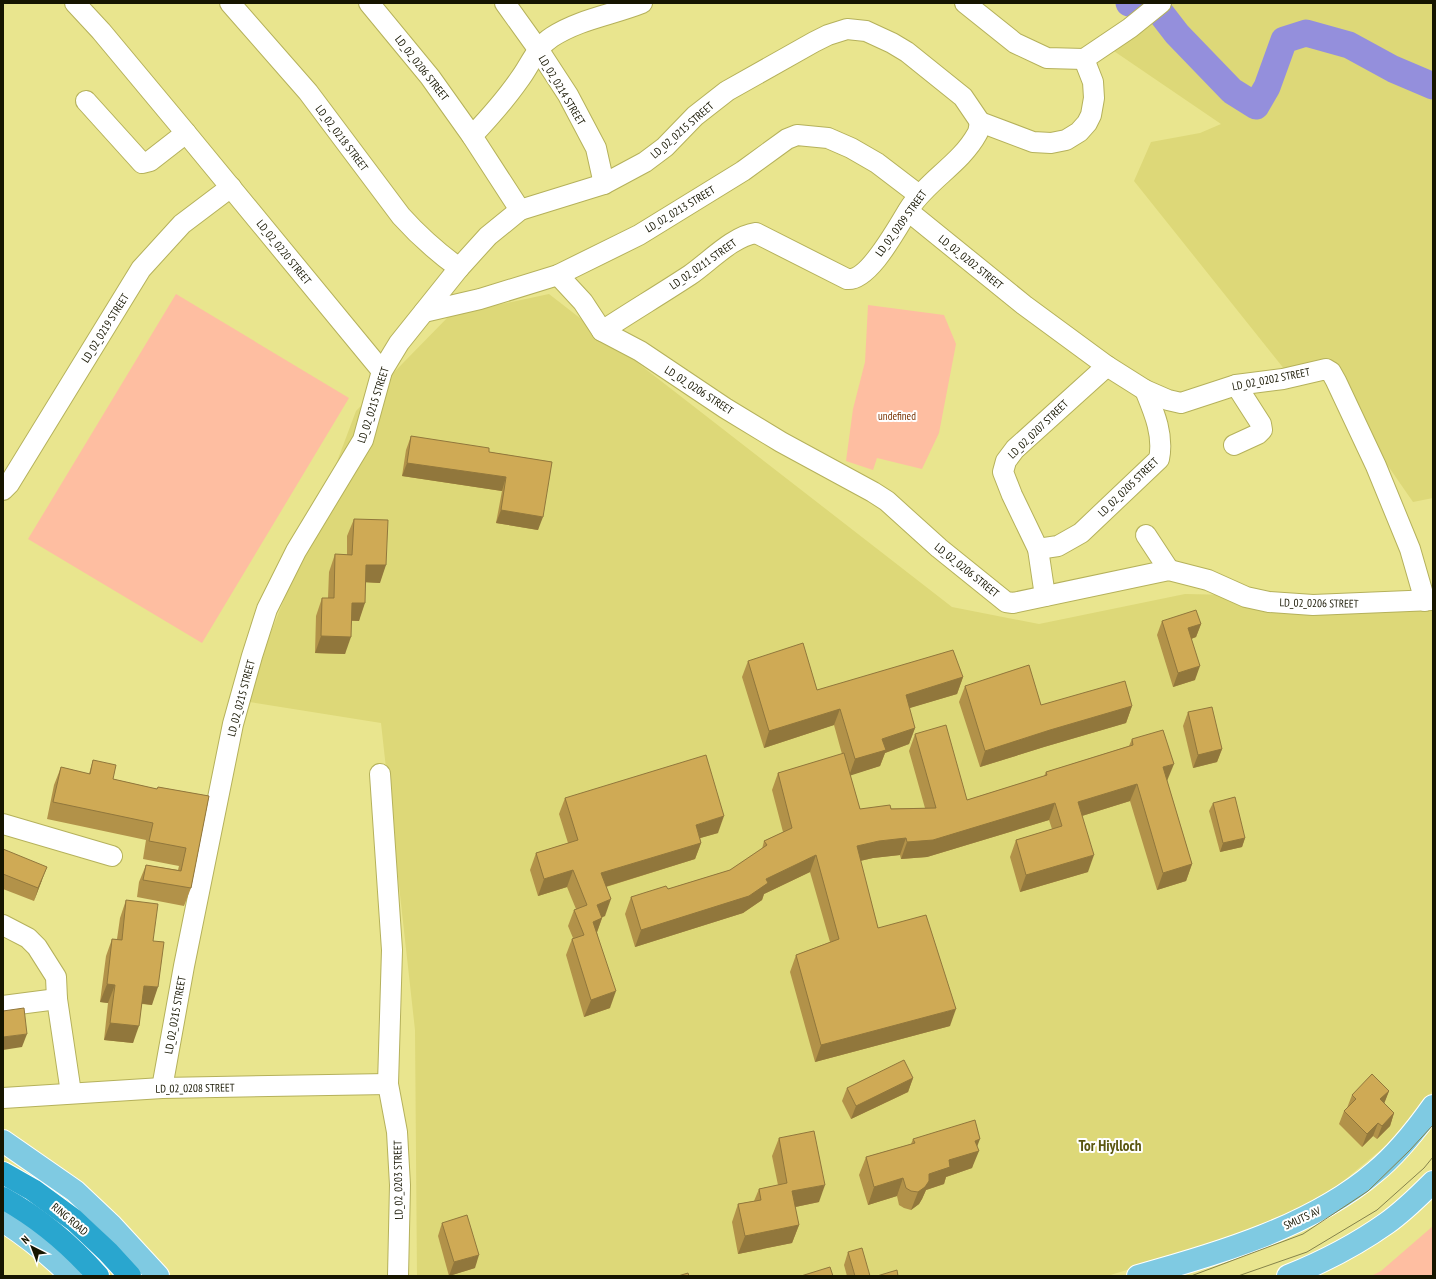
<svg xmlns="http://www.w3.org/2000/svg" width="1436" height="1279" font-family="'PT Sans Narrow',sans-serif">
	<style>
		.built { fill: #ddd878 }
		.green { fill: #febea1 }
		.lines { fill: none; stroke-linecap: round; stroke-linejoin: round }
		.river { stroke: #948fdc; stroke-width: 27 }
		.minor-casing { stroke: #b5b15b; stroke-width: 22 }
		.major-casing { stroke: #fff; stroke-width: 24 }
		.highway-casing { stroke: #fff; stroke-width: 24 }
		.minor { stroke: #fff; stroke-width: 20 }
		.major { stroke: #7fcae2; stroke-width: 22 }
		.highway { stroke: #29a6cf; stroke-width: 22 }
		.tram { stroke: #85834b; stroke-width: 1 }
		.wall { fill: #b29249 }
		.shaded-wall { fill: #91773c }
		.building { fill: #cfaa55; stroke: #91773c }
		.labels { text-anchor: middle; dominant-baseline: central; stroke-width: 4; stroke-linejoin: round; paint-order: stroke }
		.street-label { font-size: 11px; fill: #161500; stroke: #fff }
		.park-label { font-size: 11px; fill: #793101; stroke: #fff }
		.district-label { font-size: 15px; font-weight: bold; fill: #5a560f; stroke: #fff }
	</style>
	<rect width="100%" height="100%" fill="#e9e58e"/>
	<g class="built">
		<path d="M1162 3H1433V498L1413 502 1386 463 1335 365 1297 385 1134 181 1151 142 1200 133 1221 124 1105 45Z"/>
		<path d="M549 294 952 607 1039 624 1185 594 1433 599V1090L1407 1128 1323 1198 1234 1238 1107 1276H417L415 1030 381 723 243 701 302 555 356 411 450 315Z"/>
	</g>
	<g class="green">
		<path d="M176 294 349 398 202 643 28 539Z"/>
		<path d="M868 305 944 315 956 344 939 433 922 469 877 458 873 470 846 461 853 409 865 362Z"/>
		<path d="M1433 1226V1276H1371L1381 1271Z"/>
	</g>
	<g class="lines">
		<path class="river" d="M1129 3 1160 12 1177 34 1232 91 1256 106 1267 87 1284 40 1306 33 1349 45 1393 69 1433 86"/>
		<g class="minor-casing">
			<g id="minor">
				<path d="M75 3 101 31 186 133 382 371"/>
				<path d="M230 3 308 92 401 216C419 236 437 252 459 268"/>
				<path d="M369 3 430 77 472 136 520 210"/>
				<path d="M505 3 538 49 568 95 596 148 604 184"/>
				<path d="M965 3 1015 43 1047 58 1084 59"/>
				<path d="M1084 59 1130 28 1161 3"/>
				<path d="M86 101 142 163 150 161 186 133"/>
				<path d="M980 122 1033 142 1051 143 1066 140 1079 132 1087 123 1091 115 1094 98 1093 82 1084 59"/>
				<path d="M472 136C489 118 505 100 519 80 530 66 536 47 552 37 580 19 612 15 642 3"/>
				<path d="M908 211 1024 305 1107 366 1145 390 1168 400 1181 403 1236 385 1283 379 1326 369 1331 372 1336 381 1376 466 1410 549 1425 601"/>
				<path d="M558 275 583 302 602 331 640 351 725 408 781 442 873 492 887 501 939 548 1006 602 1013 603 1169 570 1208 580 1246 597 1269 602 1313 605 1433 600"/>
				<path d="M424 312 480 299 558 275 639 235 743 171 787 139 797 135 828 138 851 148 877 163 919 195"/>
				<path d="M602 331C631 312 661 294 690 275 709 262 733 236 756 233L847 279C870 282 900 222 911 206 930 179 961 163 977 134 979 131 979 126 980 122"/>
				<path d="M1234 445 1258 434 1262 430 1261 424 1236 385"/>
				<path d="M3 490 9 484 141 269 182 224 231 187"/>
				<path d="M1146 535 1169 570"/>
				<path d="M1038 549 1058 546 1081 533 1159 459C1164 435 1154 412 1145 390"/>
				<path d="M1045 596 1038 549 1012 495 1003 472 1006 461 1015 449 1107 366"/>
				<path d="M380 774 392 950 388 1084 397 1132 400 1185 398 1276"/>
				<path d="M3 824 112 856"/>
				<path d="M3 925 28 938 37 947 56 977 57 999 71 1093"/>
				<path d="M3 1006 57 999"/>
				<path d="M162 1088 184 966 233 724 252 656 267 609 296 551 363 440 382 371 399 343 459 268 488 236 520 210 604 184 645 162 665 147 695 116 727 91 814 42 828 35 847 29 866 31 892 43 907 52 963 97 980 122"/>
				<path d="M3 1098 162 1088 388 1084"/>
			</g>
		</g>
		<g class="major-casing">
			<g id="major">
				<path d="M3 1141 75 1191 111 1225 158 1276"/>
				<path d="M3 1221C28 1237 50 1255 71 1276"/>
				<path d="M1138 1276C1218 1254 1312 1226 1375 1172 1398 1153 1416 1130 1433 1106"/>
				<path d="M1288 1276C1323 1262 1356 1245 1387 1223 1401 1213 1420 1195 1433 1182"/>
			</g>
		</g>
		<g class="highway-casing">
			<g id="highway">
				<path d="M3 1173 33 1190 74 1220 108 1252 130 1276"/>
				<path d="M3 1198C39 1218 71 1245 98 1276"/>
			</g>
		</g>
		<use href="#minor" class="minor"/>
		<use href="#major" class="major"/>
		<use href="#highway" class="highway"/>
		<g class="tram">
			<path d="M1191 1276 1303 1234 1368 1191 1410 1150 1433 1125"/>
			<path d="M1238 1276 1307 1252 1377 1210 1424 1168 1433 1157"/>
		</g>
	</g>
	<g class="wall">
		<path d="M411 436 489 452 552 462 538 530 496 523 502 491 402 476 406 450Z"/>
		<path d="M354 519 380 583 366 582 359 621H352L345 654 315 653 316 616 322 598H328L329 572 335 554 347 555V536Z"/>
		<path d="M1162 621 1201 624 1196 637 1191 639 1195 680 1173 687 1157 635Z"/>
		<path d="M748 661 817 690 963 677 957 694 909 708 915 728 909 744 885 753 880 766 850 775 860 809 925 808 909 751 915 734 967 800 1044 776 1046 772 1129 746 1132 739 1167 781 1192 864 1186 881 1157 890 1130 801 1082 816 1088 872 1020 892 1010 857 1016 840 1052 829 1049 820 927 857 901 859 900 855 873 858 860 861 878 928 950 1026 815 1062 790 972 796 955 830 942 810 872 764 894 762 900 743 913 635 947 625 914 631 897 668 889 730 870 762 849 764 841 783 832 772 790 778 773 842 754 834 725 764 748 742 677Z"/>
		<path d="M965 686 1041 705 1132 706 1126 723 1044 747 980 767 959 702Z"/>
		<path d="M1188 712 1222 749 1217 762 1193 768 1183 726Z"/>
		<path d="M93 760 113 779 157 789 158 787 209 796 191 888 184 906 137 897 139 882 146 865 178 870 179 866 143 859 146 840 47 819 54 785 61 767 89 774Z"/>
		<path d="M565 798 718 833 700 838 701 843 695 859 606 887 605 916 601 917 602 918 597 932 610 1008 584 1017 566 955 572 939 573 938 568 926 574 910 576 909 567 887 538 896 530 870 536 853 568 843 559 814Z"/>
		<path d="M1213 803 1245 838 1242 847 1220 852 1209 811Z"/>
		<path d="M3 849 42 880 34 901 3 889Z"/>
		<path d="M126 900 153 941 152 1005 142 1004 133 1043 104 1040 108 1003 100 1002 106 956 112 939H117L120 918Z"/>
		<path d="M913 1078 908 1092 851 1119 842 1101 847 1088Z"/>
		<path d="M1389 1091 1384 1103 1394 1113 1390 1126 1377 1139 1373 1136 1362 1147 1339 1124 1344 1111 1347 1108 1352 1095Z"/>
		<path d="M779 1138 819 1202 795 1207 799 1225 792 1243 738 1254 732 1222 738 1204 754 1201 759 1189 778 1185 772 1156Z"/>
		<path d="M913 1139 977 1146 972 1168 946 1177 944 1184 926 1190 922 1199 919 1204 911 1210 904 1208 899 1205 897 1196 868 1205 859 1175 866 1157 911 1144Z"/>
		<path d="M442 1223 475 1268 449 1276 438 1236Z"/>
		<path d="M848 1252 870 1276H847L844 1265Z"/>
	</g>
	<g class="shaded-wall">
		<path d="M407 463 506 477 502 491 402 476Z"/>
		<path d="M501 510 543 517 538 530 496 523Z"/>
		<path d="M366 565H386L380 583 360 582Z"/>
		<path d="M352 603H365L359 621 346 620Z"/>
		<path d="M1201 624 1196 637 1183 642 1188 628Z"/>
		<path d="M321 636 351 637 345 654 315 653Z"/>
		<path d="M1200 666 1195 680 1173 687 1178 673Z"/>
		<path d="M963 677 957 694 900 711 906 695Z"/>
		<path d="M1132 706 1126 723 1044 747 980 767 985 751 1050 730Z"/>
		<path d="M840 709 834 725 764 748 769 731Z"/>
		<path d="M915 728 909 744 885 753 880 766 849 776 855 759 882 739Z"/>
		<path d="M1222 749 1217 762 1193 768 1198 755Z"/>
		<path d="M1174 764 1167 781 1156 784 1163 767Z"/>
		<path d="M1137 784 1130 801 1072 819 1078 802Z"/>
		<path d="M1055 803 1049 820 927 857 901 859 907 842Z"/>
		<path d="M724 816 718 833 690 841 696 825Z"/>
		<path d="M906 838 900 855 873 858 851 863 857 846 879 841Z"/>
		<path d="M1245 838 1242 847 1220 852 1223 843Z"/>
		<path d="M701 843 695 859 595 890 601 873Z"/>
		<path d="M816 855 810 872 764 894 762 900 743 913 635 947 641 930 766 879Z"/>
		<path d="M1094 855 1088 872 1020 892 1026 875Z"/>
		<path d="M1192 864 1186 881 1157 890 1163 873Z"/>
		<path d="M47 867 42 880 34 901 38 888Z"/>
		<path d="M573 870 567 887 538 896 544 879Z"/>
		<path d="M611 899 605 916 591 922 597 905Z"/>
		<path d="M602 918 596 935 593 922Z"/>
		<path d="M107 984 115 985 108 1003 100 1002Z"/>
		<path d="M144 986 158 987 152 1005 138 1003Z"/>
		<path d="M616 991 610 1008 584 1017 591 1000Z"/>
		<path d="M956 1009 950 1026 815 1062 821 1045Z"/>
		<path d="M110 1023 139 1026 133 1043 104 1040Z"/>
		<path d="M27 1034 22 1047 3 1050V1037Z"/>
		<path d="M913 1078 908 1092 851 1119 856 1106Z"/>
		<path d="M1389 1091 1384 1104 1380 1099Z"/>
		<path d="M1394 1113 1390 1126 1377 1139 1382 1126Z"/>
		<path d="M1378 1123 1373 1136 1362 1147 1367 1134Z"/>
		<path d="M980 1139 975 1152 979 1151 972 1168 946 1177 944 1184 926 1190 922 1199 919 1204 911 1210 918 1192 929 1174 949 1160 975 1141Z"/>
		<path d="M903 1178 897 1196 868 1205 874 1187Z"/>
		<path d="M825 1185 819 1202 786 1209 792 1191Z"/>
		<path d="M799 1225 792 1243 738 1254 745 1236Z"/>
		<path d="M479 1255 475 1268 449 1276 454 1262Z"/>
	</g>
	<g class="building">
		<path d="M411 436 489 448V452L552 462 543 517 501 510 506 477 407 463Z"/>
		<path d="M354 519 388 520 386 565H366L365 603H352L351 637 321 636 322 598H334L335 554 352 555Z"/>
		<path d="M1196 610 1201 624 1188 628 1200 666 1178 673 1162 621Z"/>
		<path d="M803 643 817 690 953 650 963 677 906 695 915 728 882 739 886 750 855 759 840 709 769 731 748 661Z"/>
		<path d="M1029 665 1041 705 1125 681 1132 706 1050 730 985 751 965 686Z"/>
		<path d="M1212 707 1222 749 1198 755 1188 712Z"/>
		<path d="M946 725 967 800 1047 775 1046 772 1133 745 1132 739 1163 730 1174 764 1163 767 1192 864 1163 873 1137 784 1078 802 1094 855 1026 875 1016 840 1062 826 1055 803 933 840 907 842 906 838 879 841 857 846 878 928 926 915 956 1009 821 1045 796 955 839 939 816 855 766 879 768 883 749 896 641 930 631 897 666 886 668 889 730 870 767 845 764 841 792 828 778 773 844 753 860 809 890 805 891 809 936 808 915 734Z"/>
		<path d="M706 755 724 816 696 825 701 843 601 873 611 899 597 905 602 918 593 922 616 991 591 1000 572 939 584 935 574 910 587 905 573 870 544 879 536 853 578 840 565 798Z"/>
		<path d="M93 760 116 765 113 779 157 789 158 787 209 796 191 888 143 880 146 865 181 871 186 848 149 841 153 823 53 802 61 767 90 774Z"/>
		<path d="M1235 797 1245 838 1223 843 1213 803Z"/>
		<path d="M3 849 47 867 38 888 3 874Z"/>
		<path d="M126 900 158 904 153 941 164 942 158 987 144 986 139 1026 110 1023 115 985 107 984 112 939 122 940Z"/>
		<path d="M24 1008 27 1034 3 1037V1011Z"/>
		<path d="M904 1060 913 1078 856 1106 847 1088Z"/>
		<path d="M1372 1074 1389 1091 1380 1099 1394 1113 1382 1126 1378 1123 1367 1134 1344 1111 1356 1099 1352 1095Z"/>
		<path d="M975 1120 980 1139 975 1141 979 1151 949 1160 950 1167 929 1174V1181L925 1187 918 1192 911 1191 906 1188 903 1178 874 1187 866 1157 915 1143 913 1139Z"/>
		<path d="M814 1131 825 1185 792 1191 799 1225 745 1236 738 1204 761 1200 759 1189 787 1183 779 1138Z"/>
		<path d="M467 1215 479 1255 454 1262 442 1223Z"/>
		<path d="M862 1248 870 1276H855L848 1252Z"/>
		<path d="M830 1267 833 1276H801Z"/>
		<path d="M897 1270 898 1276H877Z"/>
		<path d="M688 1273 689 1276H678Z"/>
	</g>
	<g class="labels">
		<g class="street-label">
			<text transform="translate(422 68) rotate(52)">LD_02_0206 STREET</text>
			<text transform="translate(562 90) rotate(59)">LD_02_0214 STREET</text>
			<text transform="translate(682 130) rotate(-41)">LD_02_0215 STREET</text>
			<text transform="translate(342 138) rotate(53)">LD_02_0218 STREET</text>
			<text transform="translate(680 209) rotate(-31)">LD_02_0213 STREET</text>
			<text transform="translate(901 223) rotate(-54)">LD_02_0209 STREET</text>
			<text transform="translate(284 252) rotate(51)">LD_02_0220 STREET</text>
			<text transform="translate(971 262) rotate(39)">LD_02_0202 STREET</text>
			<text transform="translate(703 264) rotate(-35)">LD_02_0211 STREET</text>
			<text transform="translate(105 328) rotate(-58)">LD_02_0219 STREET</text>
			<text transform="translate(1271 379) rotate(-11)">LD_02_0202 STREET</text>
			<text transform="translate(699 390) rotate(33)">LD_02_0206 STREET</text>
			<text transform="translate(373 405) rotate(-72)">LD_02_0215 STREET</text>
			<text transform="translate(1038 429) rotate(-44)">LD_02_0207 STREET</text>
			<text transform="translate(1128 487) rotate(-44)">LD_02_0205 STREET</text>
			<text transform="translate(967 570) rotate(39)">LD_02_0206 STREET</text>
			<text transform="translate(1319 603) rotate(1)">LD_02_0206 STREET</text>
			<text transform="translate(241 698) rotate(-75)">LD_02_0215 STREET</text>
			<text transform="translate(175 1015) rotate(-80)">LD_02_0215 STREET</text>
			<text transform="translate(195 1088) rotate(-1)">LD_02_0208 STREET</text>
			<text transform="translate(398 1180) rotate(-91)">LD_02_0203 STREET</text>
			<text transform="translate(1302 1218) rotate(-25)">SMUTS AV</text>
			<text transform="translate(70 1219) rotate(40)">RING ROAD</text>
		</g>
		<g class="park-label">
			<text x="897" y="416">undefined</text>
		</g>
		<g class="district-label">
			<text x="1110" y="1145">Tor Hiylloch</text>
		</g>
	</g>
	<rect width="1436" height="1279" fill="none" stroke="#161500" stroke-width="8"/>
	<g transform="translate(32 1247) rotate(318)" stroke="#ffffff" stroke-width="3" paint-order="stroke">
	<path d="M0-3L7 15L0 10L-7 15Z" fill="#161500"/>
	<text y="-6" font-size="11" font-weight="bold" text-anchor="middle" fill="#161500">N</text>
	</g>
</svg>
